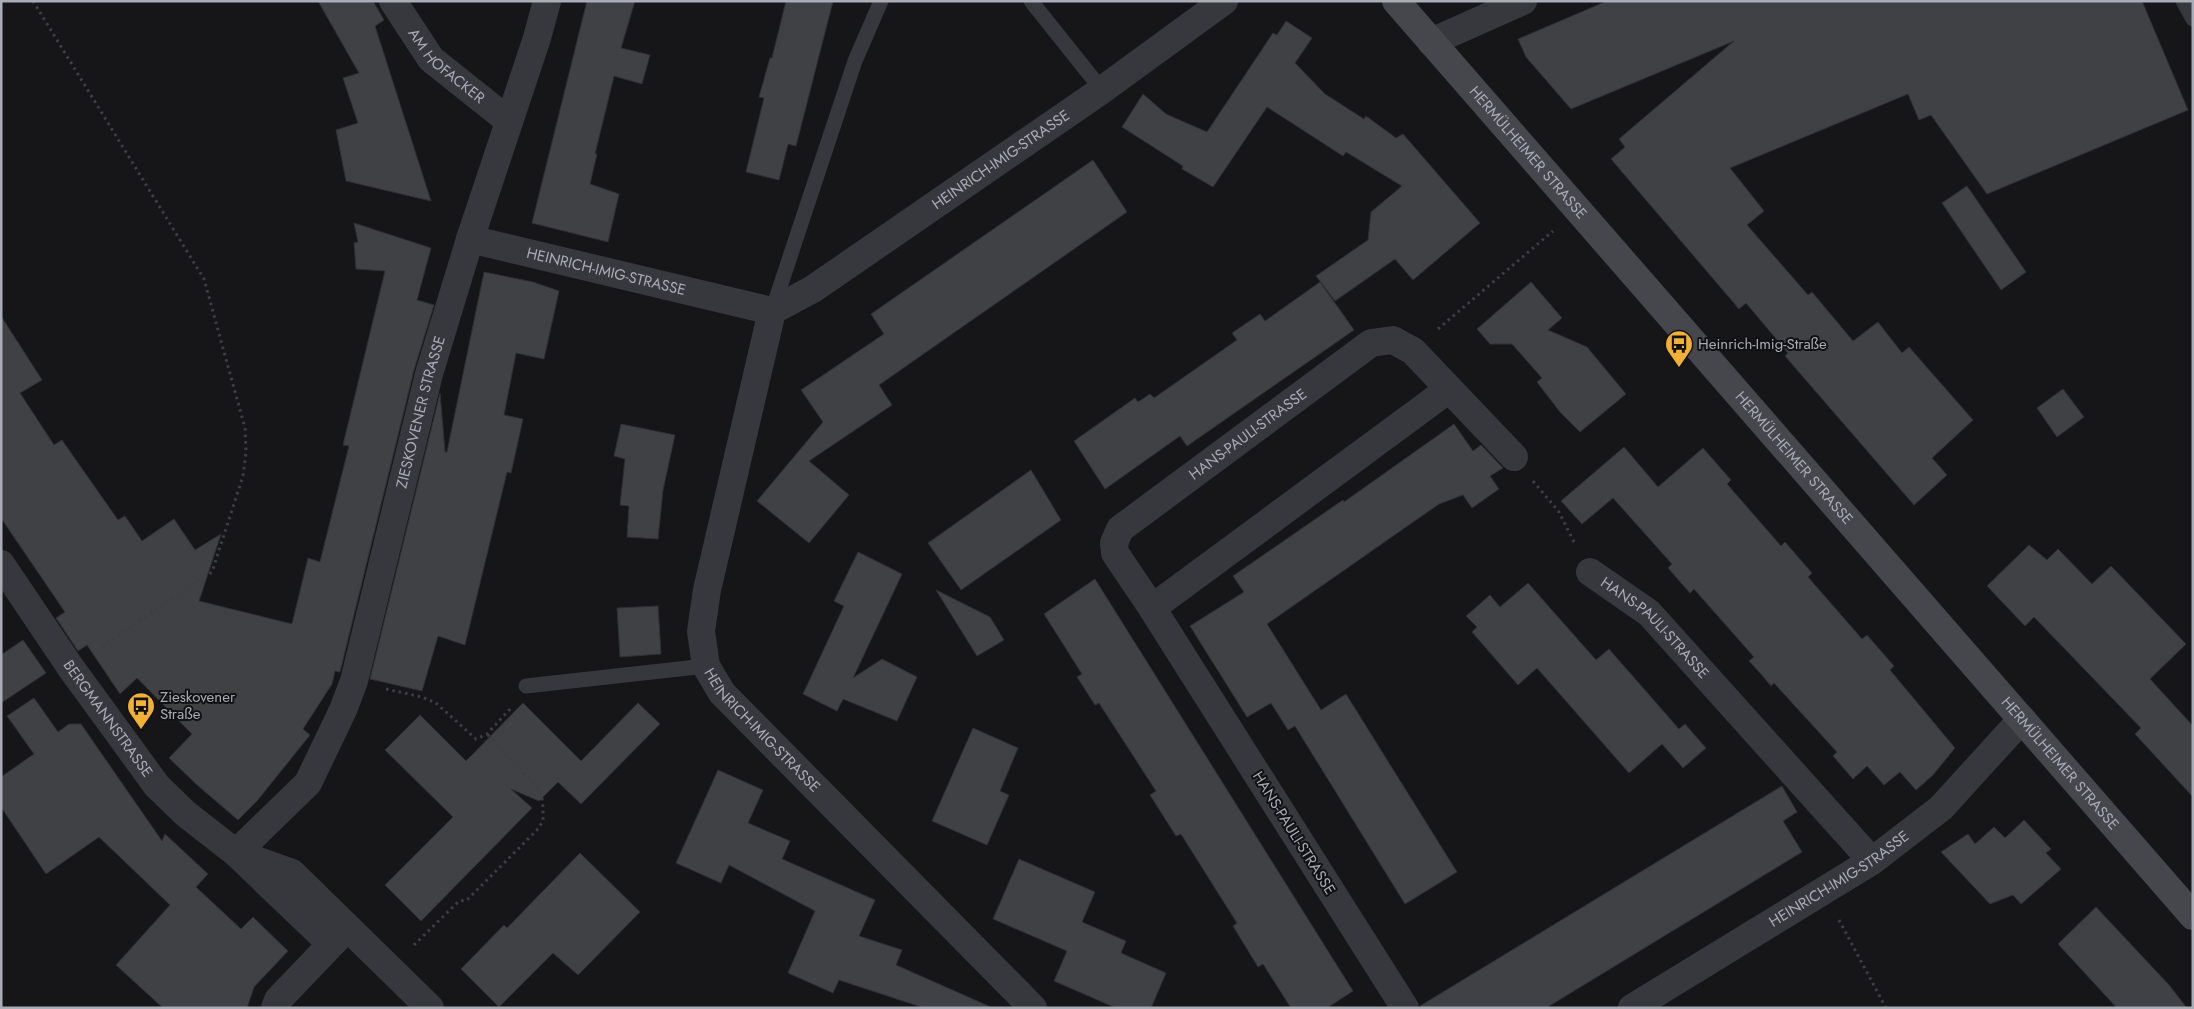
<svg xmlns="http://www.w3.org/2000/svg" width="2194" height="1009" font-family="Jost,sans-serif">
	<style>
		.building { fill: #404145; stroke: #303034 }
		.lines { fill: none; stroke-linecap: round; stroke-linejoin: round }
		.path { stroke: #3d3f44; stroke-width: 3; stroke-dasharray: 2.5 4; stroke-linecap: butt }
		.lane { stroke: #37383d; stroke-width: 15 }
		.street { stroke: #37383d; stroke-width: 28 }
		.secondary { stroke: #45474d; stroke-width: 28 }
		.labels { text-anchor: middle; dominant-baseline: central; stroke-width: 4; stroke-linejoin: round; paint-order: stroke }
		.street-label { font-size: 15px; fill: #a8adb8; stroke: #111113 }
		.poi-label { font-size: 15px; fill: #a8adb8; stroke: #111113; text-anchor: start }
	</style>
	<rect width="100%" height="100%" fill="#161618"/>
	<g class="building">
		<path d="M318 1H373L384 20 375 26 431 201 346 181 336 130 358 123 343 78 359 73Z"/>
		<path d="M587 1H635L621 48 650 55 642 84 614 76 595 154H597L590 184 619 194 608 242 532 223Z"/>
		<path d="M786 1H833L796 146 788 144 779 180 746 172 764 98 759 97 770 58H772Z"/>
		<path d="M1607 1H2142L2188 110 1987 194 1931 115 1919 120 1908 94 1730 168 1764 211 1747 225 1808 295 1812 292 1853 341 1878 322 1902 353 1909 347 1973 420 1932 458 1947 475 1914 505 1785 356 1788 353 1746 303 1739 309 1611 159 1625 147 1619 139 1734 41 1571 109 1526 57 1518 39Z"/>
		<path d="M1286 21 1312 38 1295 63 1325 94 1364 119 1366 116 1396 138 1403 134 1480 223 1413 280 1395 259 1335 301 1316 276 1368 240 1371 212 1402 186 1346 152 1343 156 1267 107 1213 187 1182 169 1183 166 1122 127 1143 94 1166 114 1207 132 1273 33 1277 35Z"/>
		<path d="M1093 160 1127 212 879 385 892 405 809 461 849 495 809 543 757 501 823 422 801 390 884 334 871 314Z"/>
		<path d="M1967 186 2026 272 2001 290 1942 203Z"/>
		<path d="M354 223 431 248 417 300 434 305 414 370 340 672 335 671 332 684 303 729 310 735 257 801 238 820 196 784 169 758 192 734 137 678 120 694 87 645 78 651 56 618 65 612 1 518V316L42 380 20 393 54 445 62 440 118 520 125 516 142 541 174 519 195 550 221 534 199 601 292 624 308 558 320 562 349 446 343 445 385 271 356 269 354 243 358 242Z"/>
		<path d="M484 272 533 282 559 291 544 359 516 353 504 415 523 419 511 473 507 472 465 645 438 636 422 691 370 679 440 393 445 452H447Z"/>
		<path d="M1320 282 1354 330 1187 446 1180 436 1105 489 1074 441 1135 398 1138 402 1150 394 1154 398 1237 340 1232 333 1260 314 1265 321Z"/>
		<path d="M1531 282 1562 318 1548 330 1587 347 1626 394 1580 432 1560 412 1537 382 1542 378 1512 344H1490L1477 329Z"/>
		<path d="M2063 389 2084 417 2057 437 2037 408Z"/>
		<path d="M621 424 675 435 663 490 658 539 627 537 629 506 620 505 625 459 614 456Z"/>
		<path d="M1454 424 1473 451 1481 445 1503 468 1490 476 1499 489 1472 508 1463 495 1439 504 1267 624 1321 710 1346 694 1457 872 1405 904 1295 726 1288 730 1271 703 1247 717 1190 626 1244 592 1233 576 1343 500 1344 502Z"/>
		<path d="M1624 447 1658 487 1703 448 1731 480 1727 484 1781 546 1785 542 1812 573 1808 577 1862 639 1867 635 1894 666 1890 670 1955 748 1933 775 1916 790 1900 772 1884 785 1867 766 1853 779 1833 756 1837 752 1774 683 1771 686 1761 674 1749 661 1754 657 1694 589 1690 593 1668 568 1672 564 1613 498 1582 524 1561 501Z"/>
		<path d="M1031 470 1061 520 961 590 928 543Z"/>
		<path d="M2029 545 2047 560 2058 549 2092 584 2111 566 2186 644 2150 679 2193 726V797L2135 734 2141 728 2034 617 2025 626 1987 586Z"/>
		<path d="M858 552 902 574 853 678 882 659 917 677 897 721 843 699 837 711 803 694 844 606 834 601Z"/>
		<path d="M1095 579 1353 991 1327 1008H1291L1263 964 1258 967 1233 926 1237 923 1218 893 1181 834 1176 836 1150 795 1156 791 1099 703 1095 705 1077 677 1082 674 1044 614Z"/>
		<path d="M1528 583 1596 660 1609 649 1679 729 1685 724 1706 748 1683 768 1662 744 1629 773 1537 668 1518 685 1472 632 1477 627 1466 616 1490 595 1500 607Z"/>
		<path d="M936 590 990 617 1004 640 977 656Z"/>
		<path d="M658 606 661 654 620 657 617 608Z"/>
		<path d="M23 640 46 673 1 703V655Z"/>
		<path d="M34 698 58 732 69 724H81L162 841 165 834 208 874 196 887 241 929 253 917 288 951 254 987 247 1008H163L116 965 170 905 99 837 46 874 1 807V777L34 754 7 716Z"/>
		<path d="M523 703 581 761 638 703 660 724 581 804 558 782 539 801 511 789 532 808 421 921 385 885 453 817 385 750 420 715 466 761Z"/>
		<path d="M973 728 1018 748 1000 791 1009 795 987 845 932 821Z"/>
		<path d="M718 770 763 790 748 823 790 841 782 859 875 900 859 936 902 950 896 965 993 1008H924L839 980 833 993 788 973 815 911 729 865 721 883 676 863Z"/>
		<path d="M1782 786 1797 812 1783 821 1802 852 1546 1008H1421L1420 1006Z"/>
		<path d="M2024 820 2051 849 2046 853 2061 869 2021 904 2013 895 1990 904 1941 852 1968 834 1975 844 1994 827 2005 838Z"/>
		<path d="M580 853 640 912 578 975 553 953 499 1007 461 969 504 925 507 928Z"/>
		<path d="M1019 859 1095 892 1082 922 1126 941 1121 953 1166 973 1151 1008H1116L1054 981 1067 951 993 919Z"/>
		<path d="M2096 907 2169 985 2187 1008H2117L2058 944Z"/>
	</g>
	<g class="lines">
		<g class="path">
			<path d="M33 1 204 279 245 428 246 452 243 476 212 572 99 649"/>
			<path d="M1438 329 1553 231"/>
			<path d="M1533 481 1559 512 1575 544"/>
			<path d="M386 689 422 697 436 703 476 739 487 734 511 708"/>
			<path d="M1839 920 1886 1008"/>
			<path d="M414 945 459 901 467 900 537 830 543 821V807L541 791 487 734"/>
		</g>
		<g class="lane">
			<path d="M1031 1 1102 90"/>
			<path d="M2183 1 2193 19"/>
			<path d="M772 311 855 61 881 1"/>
			<path d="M526 686 706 666"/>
		</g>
		<g class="street">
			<path id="s1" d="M393 1 431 59 509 121"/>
			<path d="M1431 42 1523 1"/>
			<path id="s2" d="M470 239 772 311 813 289 1102 90 1224 1"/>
			<path id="s3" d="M772 311 707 590 701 631 706 666 722 693 1033 1008"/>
			<path id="s4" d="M1 564 71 668 157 786 186 814 236 853 292 873 430 1008"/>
			<path id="s5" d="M1590 572 1649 613 1872 861"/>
			<path d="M1152 608 1449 389"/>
			<path id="s6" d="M331 944 236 853 308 783 343 710 354 681 429 374 470 239 537 38 547 1"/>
			<path d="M275 1008 278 1000 343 932"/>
			<path id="s7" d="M1405 1008 1152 608 1115 553 1114 543 1120 529 1371 343 1393 340 1413 351 1514 457"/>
			<path id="s8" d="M1632 1008 1872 861 1941 808 2022 719"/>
		</g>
		<path class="secondary" id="s9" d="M1396 1 2193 916"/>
	</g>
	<defs>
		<g id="bus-pin" transform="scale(1.4375)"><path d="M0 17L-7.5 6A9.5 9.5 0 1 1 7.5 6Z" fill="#f2b134" stroke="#111113"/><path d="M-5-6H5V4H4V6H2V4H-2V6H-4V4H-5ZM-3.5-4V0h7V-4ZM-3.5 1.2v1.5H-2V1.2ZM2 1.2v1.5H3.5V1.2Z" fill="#111"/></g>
	</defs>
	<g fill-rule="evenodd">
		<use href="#bus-pin" x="1679" y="344"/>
		<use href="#bus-pin" x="141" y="706"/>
	</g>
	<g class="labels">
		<g class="street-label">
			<text stroke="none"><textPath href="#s1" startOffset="85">AM HOFACKER</textPath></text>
			<text stroke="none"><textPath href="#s9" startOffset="201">HERMÜLHEIMER STRASSE</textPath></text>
			<text stroke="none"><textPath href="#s2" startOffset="585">HEINRICH-IMIG-STRASSE</textPath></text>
			<text stroke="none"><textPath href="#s2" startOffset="140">HEINRICH-IMIG-STRASSE</textPath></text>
			<text stroke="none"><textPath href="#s6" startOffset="621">ZIESKOVENER STRASSE</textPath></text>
			<text stroke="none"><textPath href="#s7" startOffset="724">HANS-PAULI-STRASSE</textPath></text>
			<text stroke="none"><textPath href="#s9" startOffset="606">HERMÜLHEIMER STRASSE</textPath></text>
			<text stroke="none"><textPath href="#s5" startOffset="86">HANS-PAULI-STRASSE</textPath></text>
			<text stroke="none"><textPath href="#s4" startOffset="188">BERGMANNSTRASSE</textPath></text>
			<text stroke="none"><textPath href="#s3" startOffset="449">HEINRICH-IMIG-STRASSE</textPath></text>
			<text stroke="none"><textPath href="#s9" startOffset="1011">HERMÜLHEIMER STRASSE</textPath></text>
			<text transform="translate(1294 833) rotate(58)">HANS-PAULI-STRASSE</text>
			<text stroke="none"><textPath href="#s8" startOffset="244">HEINRICH-IMIG-STRASSE</textPath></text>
		</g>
		<g class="poi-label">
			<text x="1698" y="344">Heinrich-Imig-Straße</text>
			<text x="160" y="697">Zieskovener<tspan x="160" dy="17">Straße</tspan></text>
		</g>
	</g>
	<rect width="2194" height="1009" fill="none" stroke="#a8adb8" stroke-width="5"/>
</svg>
